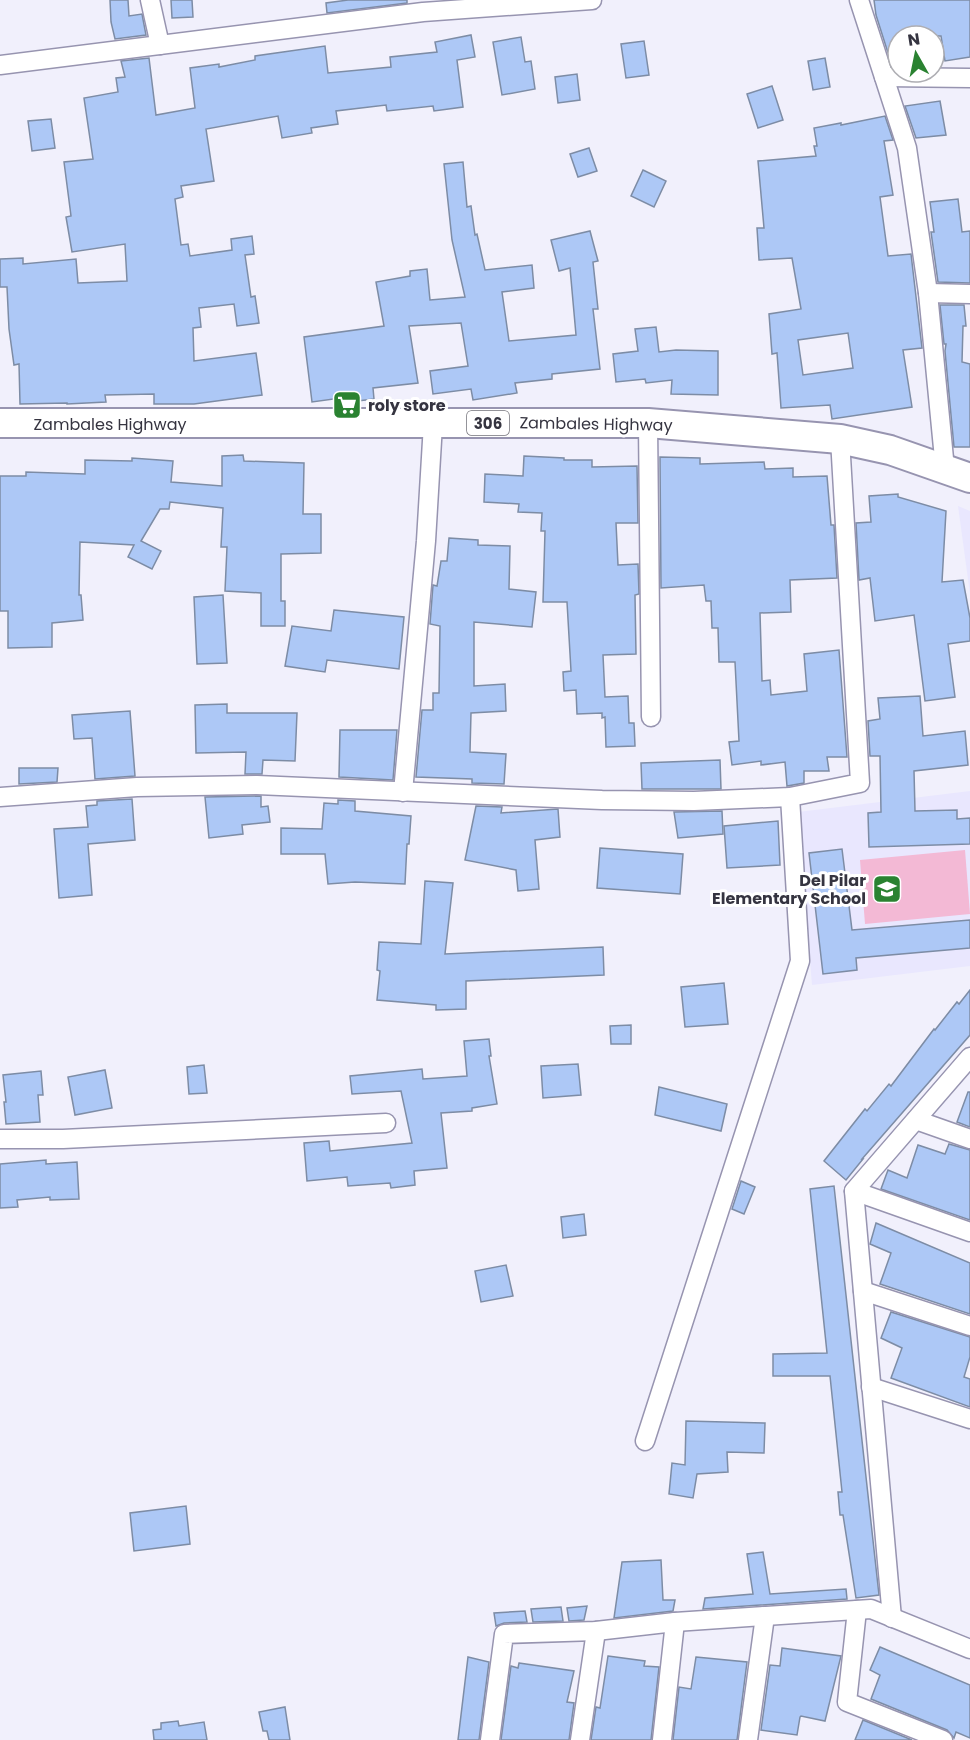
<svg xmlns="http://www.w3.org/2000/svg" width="970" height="1740" font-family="Poppins,sans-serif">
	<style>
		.built { fill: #e9e7fe }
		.green { fill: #f3b9d5 }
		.building { fill: #adc8f6; stroke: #7d8ca5; stroke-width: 1.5; fill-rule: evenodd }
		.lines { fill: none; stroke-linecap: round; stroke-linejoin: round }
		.minor-casing { stroke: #9794b0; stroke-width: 21 }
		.primary-casing { stroke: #9794b0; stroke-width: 32 }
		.minor { stroke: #fff; stroke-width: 18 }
		.primary { stroke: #fff; stroke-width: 28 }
		.labels { text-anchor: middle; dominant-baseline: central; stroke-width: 6; stroke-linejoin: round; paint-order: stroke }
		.shield { fill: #fff; stroke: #727179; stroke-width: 1.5 }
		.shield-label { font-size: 15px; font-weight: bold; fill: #353440 }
		.poi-label { font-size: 16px; font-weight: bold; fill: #353440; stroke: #fff; text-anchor: start }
		.street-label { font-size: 16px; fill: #353440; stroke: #fff }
	</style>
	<rect width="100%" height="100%" fill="#f1f0fc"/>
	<g class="built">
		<path d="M958 506 970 511V594Z"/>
		<path d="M970 791V966L812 985 798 812Z"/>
	</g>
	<path class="green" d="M965 850 970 914 865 924 860 860Z"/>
	<g class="building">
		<path d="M110 0H128L129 16 142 14 146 35 115 39 111 22Z"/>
		<path d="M171 0H192L193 17 172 18Z"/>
		<path d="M348 0H407V3L327 13 326 3Z"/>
		<path d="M874 0H970V57L945 61 941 36H898V55L889 56 876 15Z"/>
		<path d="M471 35 475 57 457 60 463 107 434 111 433 106 387 111 386 105 336 111 338 124 311 128 312 133 282 138 278 116 206 129 214 181 181 186 183 197 175 199 181 245 188 244 190 256 232 250 231 239 252 236 254 254 245 255 251 297 255 296 259 323 237 326 234 304 199 308 201 327 193 328 194 361 256 353 262 395 194 404H154V394L105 395 106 402 67 404V403L20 404 19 364 14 365 9 329 7 287H0V259L23 258V264L76 259 78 283 127 281 125 244 72 252 66 217 71 216 64 162 93 159 84 98 118 92 116 78 125 77 121 61 149 58 156 115 195 108 190 68 219 64V67L255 60V56L325 46 328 73 391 67 390 57 437 52 435 42Z"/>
		<path d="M521 37 525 62 531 61 535 89 502 95 493 42Z"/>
		<path d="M644 41 649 75 626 78 621 44Z"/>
		<path d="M825 58 830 87 813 90 808 61Z"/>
		<path d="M577 74 580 100 558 103 555 77Z"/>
		<path d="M772 86 783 120 758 128 747 94Z"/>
		<path d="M940 101 946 135 916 138 905 106Z"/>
		<path d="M885 116 893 140 884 141 893 195 880 197 888 256 911 254 922 348 903 350 912 407 832 419 830 405 781 408 777 353 772 354 769 314 801 309 792 258 759 260 757 228H764L758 161 816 156 814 146H817L814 128 841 123V125ZM848 333 853 368 803 375 798 340Z"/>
		<path d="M51 119 55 148 32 151 28 121Z"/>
		<path d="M589 148 597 171 578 177 570 154Z"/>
		<path d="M463 162 467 207 471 206 475 235 477 234 485 270 532 265 534 288 502 292 509 341 576 335 570 268 559 271 551 240 590 231 598 261 593 262 598 309H593L600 369 552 374V379L515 383 517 393 473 400 471 389 433 394 430 371 468 366 461 323 409 326 418 383 373 388 374 399 349 402 348 397 312 402 304 337 384 326 376 282 410 276V271L427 269 430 300 465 297 452 240 444 164Z"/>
		<path d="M643 170 666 181 654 207 631 196Z"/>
		<path d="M958 199 962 232 970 231V283L938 282 931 232H934L930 202Z"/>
		<path d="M940 305H964L966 326H963L962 362 970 364V447H954L945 351 946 344H944Z"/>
		<path d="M656 327 659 352 676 350 718 351V395L671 394 672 380 646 383 645 379 616 382 613 354 638 351 635 329Z"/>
		<path d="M243 455 244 461 304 463 303 514H321V553L281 554V601H285V626H261V593L225 591 227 547H221L223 508 170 502 169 509H160L141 541 161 551 152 569 128 557 134 545 80 542 79 595H81L83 620 52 623V647L8 648V611H0V476H26V472L85 474V460L132 461V458L173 461 171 482 222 486V456Z"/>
		<path d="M524 456 564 458V460H592V467L637 466 638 523H616L618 565 638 564 639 594 635 595 636 654 603 655 605 697 628 696 629 723H634L635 746 606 747 605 717 602 718V713L577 714 576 690 564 691 563 672 571 671 567 602H543L545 531H541L542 513 518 512 519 504 484 502 485 474 523 476Z"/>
		<path d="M660 457 700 458V464L764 462 765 469 793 468V477L827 476 831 525H834L837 578 790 580 791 612 760 613 762 681 770 680 771 695 807 691 804 654 839 650 847 757H827L829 771H804V783L787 786 785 762 761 765V761L732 765 729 742 739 741 735 662H719L718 628H712L711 601H706L704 585 661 588Z"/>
		<path d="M898 494V497L946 511 942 582 963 580 970 618V641L948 644 955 697 925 701 914 615 875 621 870 578 859 580 856 523 871 522 869 496Z"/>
		<path d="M449 538 478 540V545L510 546 509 589 536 592 532 627 474 622V686L505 684 506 711 471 713 470 752 506 754 504 784 472 783V779L416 777 422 710H433V693H439L440 626 430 624 433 585 437 586 441 561H447Z"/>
		<path d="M223 595 227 663 197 664 194 597Z"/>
		<path d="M334 610 404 617 399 669 327 660 325 672 285 666 292 626 331 631Z"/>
		<path d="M920 696 923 736 965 731 968 765 914 771 915 811 957 810V819L970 818V844L869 847 868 813 881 812 880 756H870L868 721 880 719 878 698Z"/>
		<path d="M227 704V713H297L295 761 263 760 262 774H245L246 752 196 753 195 705Z"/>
		<path d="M130 711 135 776 95 779 92 738 74 739 72 715Z"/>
		<path d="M340 730H397L393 780 339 777Z"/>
		<path d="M720 760 721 789H642L641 763Z"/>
		<path d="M19 768H58L57 782 19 784Z"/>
		<path d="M261 796V807L268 806 270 822 242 825 243 834 209 838 205 797Z"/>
		<path d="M132 799 135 840 88 844 92 895 59 898 54 829 88 827 86 806 97 805V801Z"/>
		<path d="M338 800 355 801V811L411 816 409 844H407L405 884 355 882 328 884 325 854H281V828L322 829 324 803 338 804Z"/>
		<path d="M476 806 502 807 501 813 558 809 560 837 535 840 539 889 518 891 516 870 465 860Z"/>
		<path d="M722 811 723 834 678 838 674 812Z"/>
		<path d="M778 821 780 865 727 868 724 826Z"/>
		<path d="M600 848 683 854 680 894 597 888Z"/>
		<path d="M842 849 852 930 970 920V948L856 958 857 970 823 974 809 853Z"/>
		<path d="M425 881 453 883 445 954 603 947 604 975 466 981V1009L436 1010V1005L377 1000 380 971 377 970 379 942 421 944Z"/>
		<path d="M724 983 728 1024 685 1027 681 987Z"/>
		<path d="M970 990V1035L862 1159H863L846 1180 824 1161 865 1109 867 1111 889 1084 891 1086 934 1029 935 1030 957 1002 959 1004Z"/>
		<path d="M631 1025V1044H611L610 1026Z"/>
		<path d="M489 1039 491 1056H489L497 1104 472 1108V1111L441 1113 447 1168 414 1171 415 1185 391 1188 390 1183 348 1186 347 1177 307 1181 304 1143 329 1141 330 1151 412 1143 401 1091 352 1094 350 1076 422 1069 423 1079 467 1076 464 1041Z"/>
		<path d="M578 1064 581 1095 543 1098 541 1066Z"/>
		<path d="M204 1065 207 1093 189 1094 187 1067Z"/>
		<path d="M105 1070 112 1108 75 1115 68 1077Z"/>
		<path d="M41 1071 43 1095H38L40 1122 6 1124 4 1102H6L3 1075Z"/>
		<path d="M659 1087 727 1104 721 1131 655 1115Z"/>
		<path d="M968 1092H970V1127L957 1122Z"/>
		<path d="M949 1144 970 1150V1220L881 1189 888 1170 907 1178 918 1145 945 1154Z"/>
		<path d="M46 1160V1164L77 1162 79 1199 50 1200V1197L17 1200 18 1207 0 1208V1164Z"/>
		<path d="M741 1181 755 1187 744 1214 732 1209Z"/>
		<path d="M834 1186 879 1595 856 1598 843 1515H840L838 1492H842L830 1376H773V1354L827 1353 810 1189Z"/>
		<path d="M584 1214 586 1235 563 1238 561 1217Z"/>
		<path d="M876 1223 970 1263V1314L880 1284 891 1253 870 1244Z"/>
		<path d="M506 1265 513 1296 481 1302 475 1271Z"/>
		<path d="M891 1312 970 1337V1357L964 1377 970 1379V1407L891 1378 902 1348 881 1338Z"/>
		<path d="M686 1421 765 1423 764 1453 727 1452 728 1472 697 1474 693 1498 669 1494 672 1463 685 1465Z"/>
		<path d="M186 1506 190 1544 134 1551 130 1513Z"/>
		<path d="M763 1552 770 1594 846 1589 847 1599 703 1609 705 1598 753 1594 747 1554Z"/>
		<path d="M661 1560 663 1600H675L673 1611 614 1618 622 1562Z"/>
		<path d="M587 1606 584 1620 569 1621 567 1608Z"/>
		<path d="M561 1607 563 1621 533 1622 531 1609Z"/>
		<path d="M525 1611 527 1622 504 1623 496 1626 494 1613Z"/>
		<path d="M880 1647 970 1685V1738L956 1732 954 1738 947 1730 871 1699 880 1675 870 1670Z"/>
		<path d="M782 1648 841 1656 825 1721 801 1716 800 1717 797 1735 761 1730 770 1665 780 1666Z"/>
		<path d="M608 1656 645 1661 644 1666 659 1667 651 1740H591L596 1707 600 1708Z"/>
		<path d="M468 1657 489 1662 479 1740H458Z"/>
		<path d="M696 1657 747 1662 737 1740H673L679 1687 691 1689Z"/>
		<path d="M519 1663 574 1671 567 1702 574 1703 569 1740H501L511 1666 518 1668Z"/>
		<path d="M285 1707 290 1740H269L267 1731H263L259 1712Z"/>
		<path d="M863 1720 912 1740H855Z"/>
		<path d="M178 1721 179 1726 204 1722 207 1740H154L153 1730 161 1729V1723Z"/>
	</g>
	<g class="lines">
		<g class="minor-casing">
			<g id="minor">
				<path d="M150 0 160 45"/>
				<path d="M859 0 907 148 928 293 945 469"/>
				<path d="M0 65 423 12 592 0"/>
				<path d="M884 77 970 78"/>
				<path d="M928 293 970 294"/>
				<path d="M648 423 651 717"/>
				<path d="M403 792 426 541 433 424"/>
				<path d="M0 797 137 787 257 785 602 800 694 801 790 797 860 783 840 439"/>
				<path d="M970 1057 854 1191 970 1232"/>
				<path d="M916 1120 970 1139"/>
				<path d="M0 1139H63L386 1123"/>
				<path d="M854 1191 892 1618"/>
				<path d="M863 1291 970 1326"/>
				<path d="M871 1387 970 1419"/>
				<path d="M645 1441 800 961 790 797"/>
				<path d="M857 1610 847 1702 943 1740"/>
				<path d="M490 1740 504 1634 596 1631 675 1622 871 1609 970 1649"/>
				<path d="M580 1740 596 1631"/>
				<path d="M662 1740 675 1622"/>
				<path d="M748 1740 765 1616"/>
			</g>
		</g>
		<g class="primary-casing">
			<path id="primary" d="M0 423H648L840 439 890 450 970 478"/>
		</g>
		<use href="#minor" class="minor"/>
		<use href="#primary" class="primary"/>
	</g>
	<defs>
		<g id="supermarket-square" transform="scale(1.5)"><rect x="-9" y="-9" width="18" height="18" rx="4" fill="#2a8231" stroke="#fff"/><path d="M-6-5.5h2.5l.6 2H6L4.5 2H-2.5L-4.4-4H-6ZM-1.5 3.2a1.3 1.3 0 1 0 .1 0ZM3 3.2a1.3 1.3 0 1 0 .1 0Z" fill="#fff"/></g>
		<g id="school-square" transform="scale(1.5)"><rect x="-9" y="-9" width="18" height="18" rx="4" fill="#2a8231" stroke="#fff"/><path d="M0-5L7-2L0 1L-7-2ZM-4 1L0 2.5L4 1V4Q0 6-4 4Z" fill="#fff"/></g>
	</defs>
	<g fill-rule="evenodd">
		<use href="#supermarket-square" x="347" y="405"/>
		<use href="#school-square" x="887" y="889"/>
	</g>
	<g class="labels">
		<rect class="shield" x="467" y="411" width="42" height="24" rx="4.5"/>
		<g class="shield-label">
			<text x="488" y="423">306</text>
		</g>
		<g class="poi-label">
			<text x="368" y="405">roly store</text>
			<text x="866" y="880" text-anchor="end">Del Pilar<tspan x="866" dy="18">Elementary School</tspan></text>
		</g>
		<g class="street-label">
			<text x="110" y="424">Zambales Highway</text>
			<text transform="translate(596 424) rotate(1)">Zambales Highway</text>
		</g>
	</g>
	<g transform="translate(916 54) rotate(351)"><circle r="28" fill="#ffffff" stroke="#aeaeb3" stroke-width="1.5"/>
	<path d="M0-4.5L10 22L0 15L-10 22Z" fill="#2a8231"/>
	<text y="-9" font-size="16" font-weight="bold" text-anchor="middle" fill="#353440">N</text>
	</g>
</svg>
